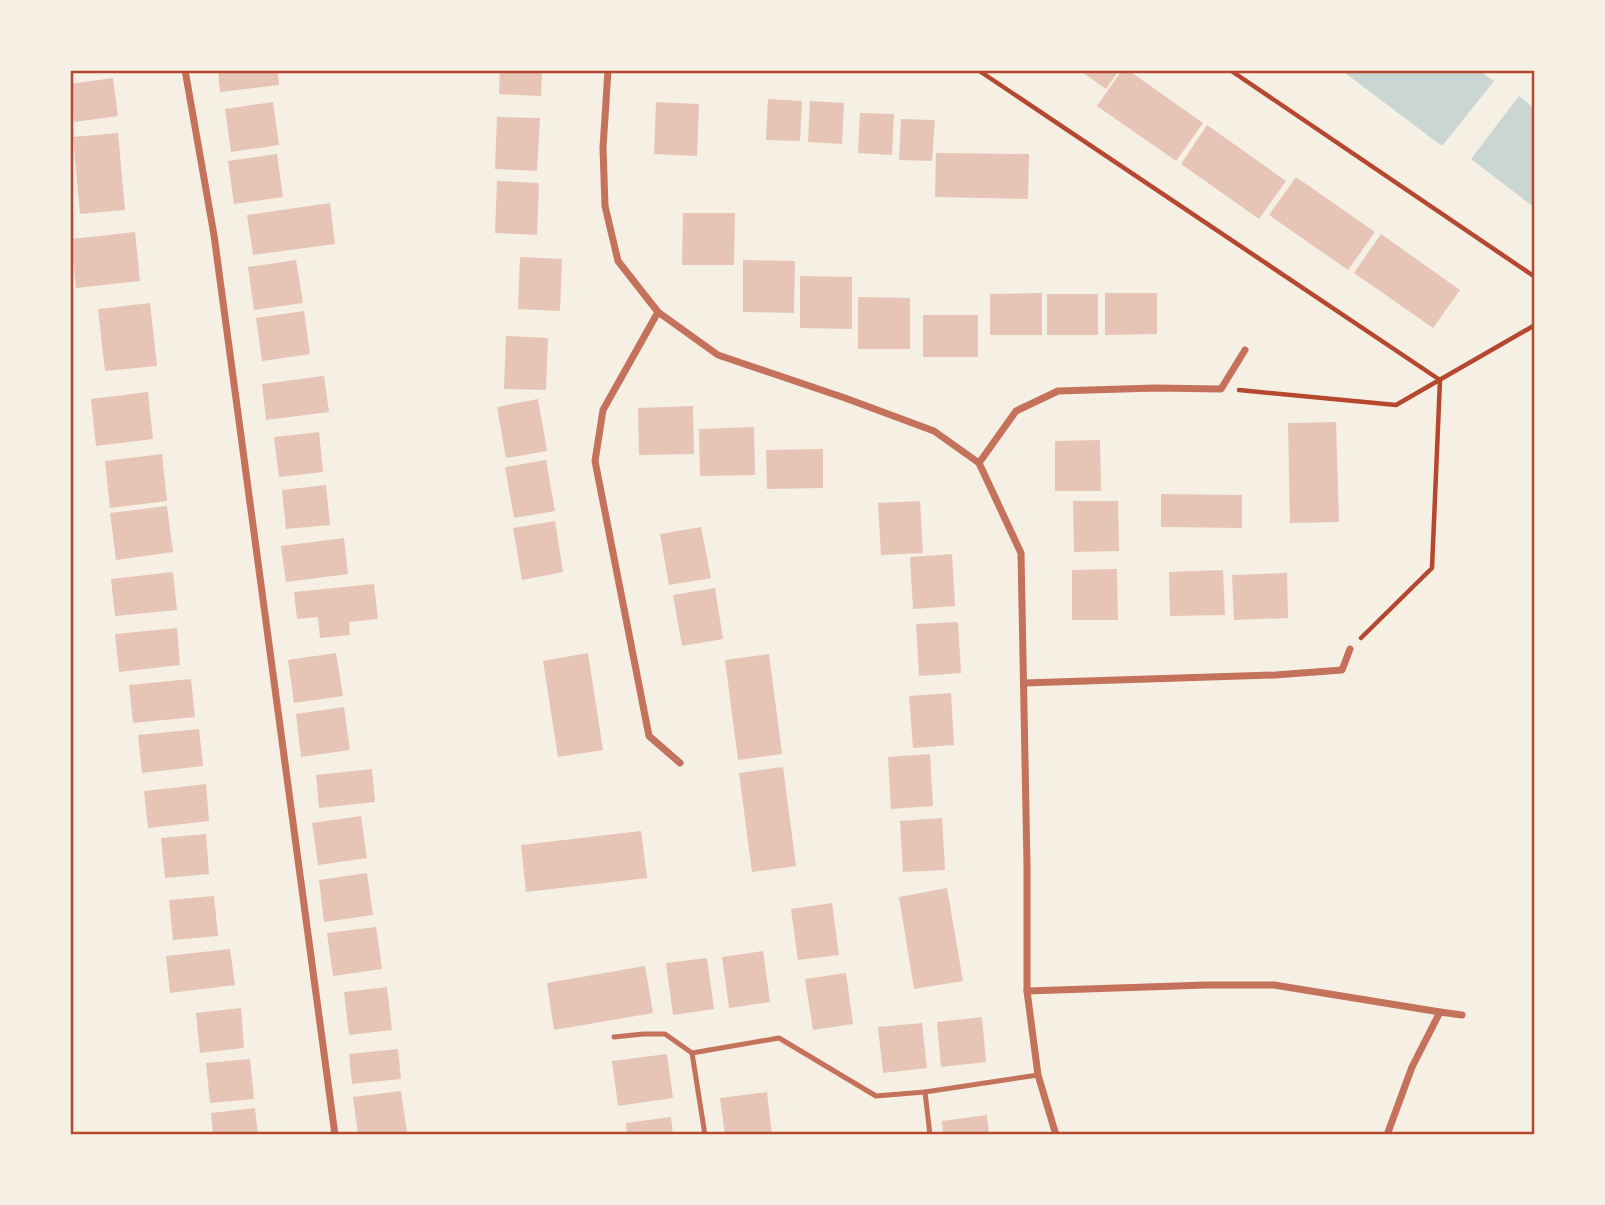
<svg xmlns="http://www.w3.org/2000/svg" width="1605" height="1205" font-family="'Noto Serif',serif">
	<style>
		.water { fill: #c9d6d2 }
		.building { fill: #e6c5b7 }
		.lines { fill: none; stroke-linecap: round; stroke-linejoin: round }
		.path { stroke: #b5482f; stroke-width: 4.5 }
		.service { stroke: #c5725c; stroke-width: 5 }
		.minor { stroke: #c5725c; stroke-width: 7 }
		.neatline { fill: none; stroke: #b5482f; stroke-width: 2.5 }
	</style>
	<rect width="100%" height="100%" fill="#f6efe4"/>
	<g class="water">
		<path d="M1341 70H1478L1494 81 1442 146Z"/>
		<path d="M1519 96 1535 109V208L1471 159Z"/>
	</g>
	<g class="building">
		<path d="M218 70H278L279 85 220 92Z"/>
		<path d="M500 70H542L541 96 499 94Z"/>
		<path d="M1079 70H1119L1106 89Z"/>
		<path d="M1122 70H1128L1203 123 1176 161 1097 106Z"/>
		<path d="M113 78 118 116 74 122 70 84Z"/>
		<path d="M768 99 802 101 800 141 766 140Z"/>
		<path d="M810 101 844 103 842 144 808 142Z"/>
		<path d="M273 102 279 145 231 152 225 109Z"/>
		<path d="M656 102 699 104 697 156 654 154Z"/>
		<path d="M860 113 894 114 892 155 858 153Z"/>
		<path d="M497 117 540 118 537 171 495 169Z"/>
		<path d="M901 119 935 120 932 161 899 160Z"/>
		<path d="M1207 125 1286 181 1259 219 1181 164Z"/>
		<path d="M118 133 125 210 80 214 73 137Z"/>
		<path d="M936 153 1029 154 1028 199 935 197Z"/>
		<path d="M277 154 283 197 234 204 228 161Z"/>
		<path d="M1296 177 1375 232 1348 270 1269 215Z"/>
		<path d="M497 181 539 183 537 235 495 233Z"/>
		<path d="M330 203 335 244 253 255 247 215Z"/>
		<path d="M683 213H735L734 265H682Z"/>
		<path d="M135 232 140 281 76 288 71 239Z"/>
		<path d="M1381 234 1460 290 1433 328 1354 273Z"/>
		<path d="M520 257 562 259 560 311 518 309Z"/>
		<path d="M296 260 303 303 254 310 248 267Z"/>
		<path d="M743 260 795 261 794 313 743 312Z"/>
		<path d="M800 276 852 277V329L800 328Z"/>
		<path d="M1042 293V335H990V294Z"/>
		<path d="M1105 293H1157V334L1105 335Z"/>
		<rect x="1047" y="294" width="51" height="41"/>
		<path d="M858 297 910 298V349H858Z"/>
		<path d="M150 303 157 366 105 371 98 309Z"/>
		<path d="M304 311 310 354 262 361 256 318Z"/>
		<rect x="923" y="315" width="55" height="42"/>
		<path d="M506 336 548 338 546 390 504 389Z"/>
		<path d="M324 376 329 412 266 420 262 384Z"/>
		<path d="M148 392 153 439 96 446 91 399Z"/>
		<path d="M538 399 547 451 506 458 497 407Z"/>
		<path d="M693 406 694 454 639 455 638 408Z"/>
		<path d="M1336 422 1339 522 1290 523 1288 423Z"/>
		<path d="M754 427 755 475 700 476 699 429Z"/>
		<path d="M319 432 323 472 279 477 274 437Z"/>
		<path d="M1100 440 1101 491H1055V441Z"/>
		<path d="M823 449V488L767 489 766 450Z"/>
		<path d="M162 454 167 501 110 508 105 461Z"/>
		<path d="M546 460 555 511 514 518 505 467Z"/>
		<path d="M326 485 330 525 286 529 282 490Z"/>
		<path d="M1161 494 1242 495V528L1161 527Z"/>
		<path d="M920 501 923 553 881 555 878 503Z"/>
		<path d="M1073 501H1118L1119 551 1074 552Z"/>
		<path d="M167 506 173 552 116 560 110 513Z"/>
		<path d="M555 521 563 572 522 580 513 528Z"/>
		<path d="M701 527 711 578 669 585 660 534Z"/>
		<path d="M344 538 348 574 286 582 281 546Z"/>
		<path d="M952 554 955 606 913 609 910 557Z"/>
		<path d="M1117 569 1118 620H1072V570Z"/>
		<path d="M1223 570 1225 615 1170 616 1169 572Z"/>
		<path d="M173 572 177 610 115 616 111 579Z"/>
		<path d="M1287 573 1288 618 1234 620 1232 575Z"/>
		<path d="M374 584 378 619 349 622 350 635 320 638 318 617 297 619 294 592Z"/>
		<path d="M715 588 723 639 682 646 673 595Z"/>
		<path d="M958 622 961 673 919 676 916 624Z"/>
		<path d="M177 628 180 665 119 672 115 634Z"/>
		<path d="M336 653 343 696 294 703 288 660Z"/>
		<path d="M588 653 603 750 558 757 543 661Z"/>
		<path d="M769 654 782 754 738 760 725 660Z"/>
		<path d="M191 679 195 717 133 723 129 685Z"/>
		<path d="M951 693 954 745 913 748 909 696Z"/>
		<path d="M344 707 350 750 301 757 296 714Z"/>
		<path d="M199 729 203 766 142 773 138 735Z"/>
		<path d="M930 754 933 806 891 809 888 757Z"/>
		<path d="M783 767 796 866 752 872 739 773Z"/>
		<path d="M372 769 375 802 319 808 316 775Z"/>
		<path d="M206 784 209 821 148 828 144 791Z"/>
		<path d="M361 816 367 858 318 865 312 823Z"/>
		<path d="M942 818 945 870 903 872 900 821Z"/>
		<path d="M641 831 647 878 526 892 521 845Z"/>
		<path d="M206 834 209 874 165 878 161 838Z"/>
		<path d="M367 873 373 915 324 922 319 880Z"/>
		<path d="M947 888 963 981 914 989 899 897Z"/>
		<path d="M214 896 218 936 173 940 169 900Z"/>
		<path d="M832 903 839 955 798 960 791 909Z"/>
		<path d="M376 927 382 969 333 976 327 933Z"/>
		<path d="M230 949 235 985 170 993 166 956Z"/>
		<path d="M763 951 770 1002 729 1008 722 957Z"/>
		<path d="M707 958 714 1009 673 1015 666 963Z"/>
		<path d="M645 966 653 1013 554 1030 547 983Z"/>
		<path d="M846 973 853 1024 813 1030 805 979Z"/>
		<path d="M387 987 392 1030 349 1035 344 992Z"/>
		<path d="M241 1008 244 1048 200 1053 196 1013Z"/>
		<path d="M982 1017 986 1062 941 1067 937 1022Z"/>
		<path d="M922 1023 927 1068 883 1073 878 1027Z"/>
		<path d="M398 1049 401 1079 352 1084 349 1054Z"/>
		<path d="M667 1054 673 1098 618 1106 612 1061Z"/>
		<path d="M250 1059 254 1099 210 1103 206 1063Z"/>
		<path d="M401 1091 407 1133 395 1135H358L353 1097Z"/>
		<path d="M767 1092 772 1135H725L720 1098Z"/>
		<path d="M255 1108 258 1135H213L211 1113Z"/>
		<path d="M987 1115 989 1135H943L942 1121Z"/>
		<path d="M671 1117 673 1135H627L626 1123Z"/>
	</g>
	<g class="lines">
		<g class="path">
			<path d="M978 70 1440 380 1432 568 1361 638"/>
			<path d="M1230 70 1535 277"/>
			<path d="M1239 390 1396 405 1535 325"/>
		</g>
		<g class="service">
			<path d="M614 1037 643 1034H665L692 1053"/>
			<path d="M925 1092 930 1135"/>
			<path d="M705 1135 692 1053 779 1038 876 1096 925 1092 1038 1075"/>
		</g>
		<g class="minor">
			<path d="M185 70 214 235 335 1135"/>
			<path d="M608 70 603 148 605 206 618 261 658 312 718 355 845 398 934 431 979 463 1021 553 1027 864V991L1038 1075 1056 1135"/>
			<path d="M658 312 603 410 595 461 649 736 680 763"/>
			<path d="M979 463 1016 411 1058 391 1155 388 1221 389 1245 350"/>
			<path d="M1024 683 1275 675 1342 670 1350 649"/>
			<path d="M1027 991 1206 985H1274L1440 1012 1412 1067 1387 1135"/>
			<path d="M1440 1012 1462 1015"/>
		</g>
	</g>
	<rect width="1605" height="1205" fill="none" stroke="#f6efe4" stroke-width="144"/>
	<rect x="72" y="72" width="1461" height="1061" class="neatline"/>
</svg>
